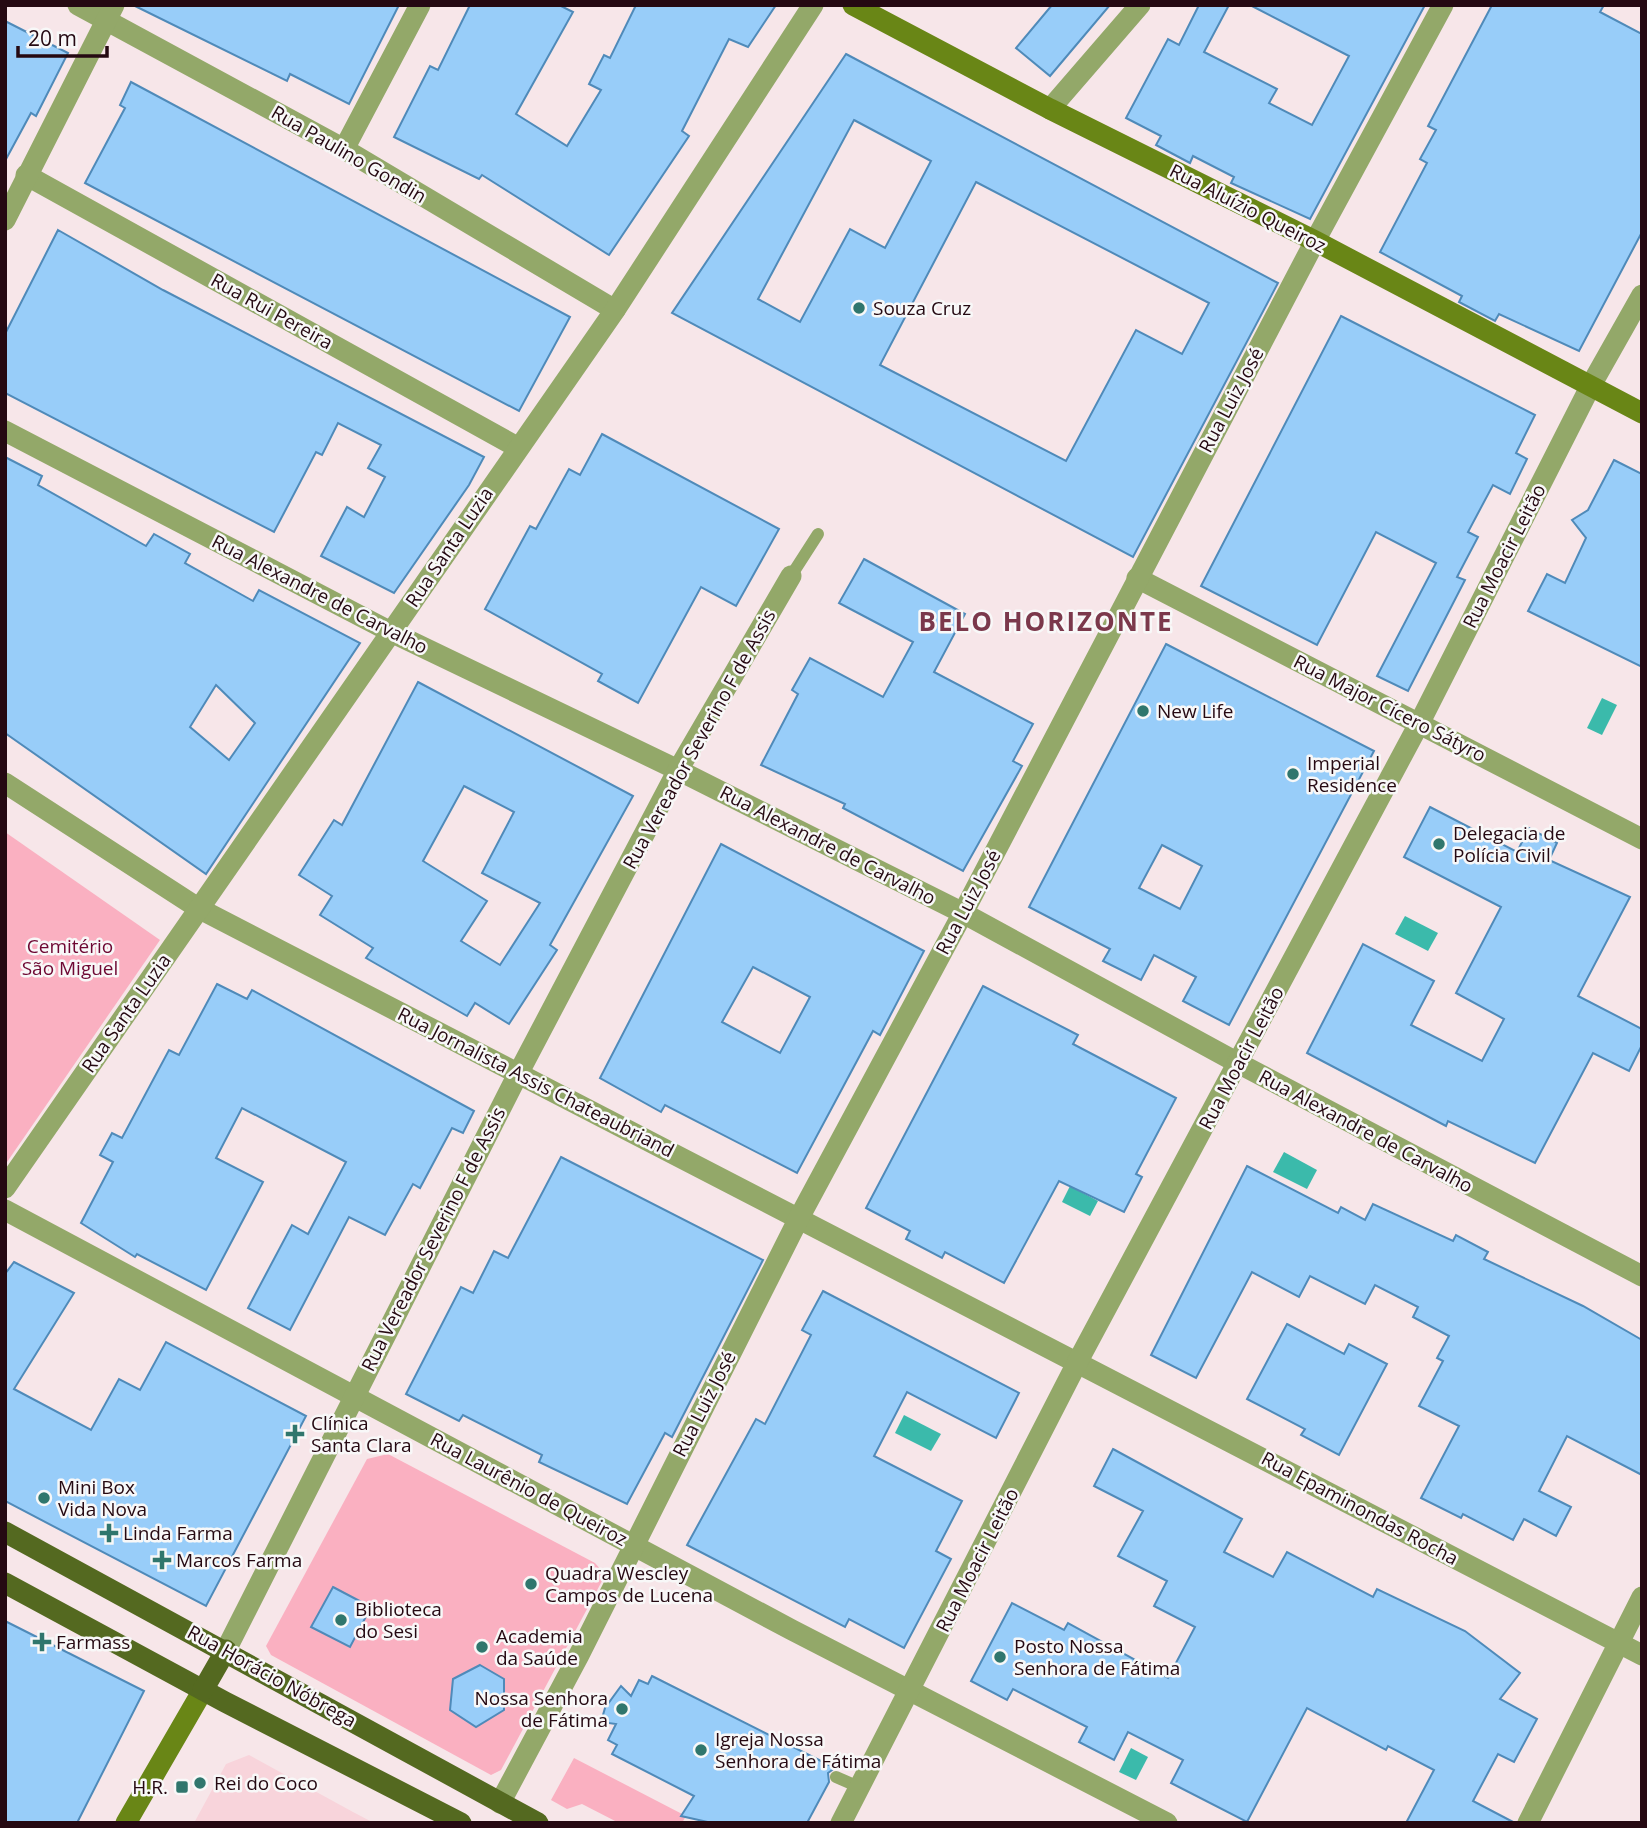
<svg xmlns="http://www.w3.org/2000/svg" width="1647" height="1828" font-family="'Open Sans',sans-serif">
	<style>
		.built { fill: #f8d4db }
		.green { fill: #fab0c1 }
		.water { fill: #3bbaab }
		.building { fill: #98cdf9; stroke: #4f8ab9; stroke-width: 2; fill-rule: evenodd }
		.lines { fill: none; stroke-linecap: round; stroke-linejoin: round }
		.service { stroke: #93a869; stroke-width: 12 }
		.minor { stroke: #93a869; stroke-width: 21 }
		.tertiary { stroke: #93a869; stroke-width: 21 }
		.secondary { stroke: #698616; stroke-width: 21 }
		.primary { stroke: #546920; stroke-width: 21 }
		.poi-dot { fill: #30766d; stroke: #f8f8f8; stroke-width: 2.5 }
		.labels { text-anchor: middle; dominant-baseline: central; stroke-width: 5; stroke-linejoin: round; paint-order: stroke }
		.street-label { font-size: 19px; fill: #250912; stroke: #f8f8f8 }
		.poi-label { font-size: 19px; fill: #250912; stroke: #f8f8f8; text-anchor: start }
		.park-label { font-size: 19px; fill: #6e0833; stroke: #f8f8f8 }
		.district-label { font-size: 26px; font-weight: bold; letter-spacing: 2px; fill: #7b384b; stroke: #f8f8f8 }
	</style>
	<rect width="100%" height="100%" fill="#f7e6e9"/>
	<path class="built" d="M249 1755 353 1812 374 1823H194L226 1764Z"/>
	<g class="green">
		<path d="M5 832 160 940 5 1165Z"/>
		<path d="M388 1454 595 1563 602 1571V1581L501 1770 491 1775 271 1655 266 1646 367 1459Z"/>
		<path d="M574 1758 686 1816 682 1823H619L582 1804 567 1809 551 1800Z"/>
	</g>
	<g class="water">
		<path d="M1602 698 1617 705 1602 735 1587 728Z"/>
		<path d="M1405 916 1438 933 1428 951 1395 934Z"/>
		<path d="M1284 1152 1317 1170 1307 1189 1273 1172Z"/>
		<path d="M1070 1186 1098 1201 1090 1216 1062 1202Z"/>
		<path d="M904 1415 941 1434 931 1451 895 1433Z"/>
		<path d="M1131 1748 1148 1757 1136 1780 1119 1772Z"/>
	</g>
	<g class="building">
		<path d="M133 5H399L349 104 290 74 287 81Z"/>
		<path d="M470 5H559L573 12 516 114 567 146 601 90 589 84 604 55 610 58 636 5H776L748 47 729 39 682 131 689 136 609 255 482 175 479 179 394 137 430 66 438 70Z"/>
		<path d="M1052 5H1110L1050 76 1016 48Z"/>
		<path d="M1199 5H1229L1204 52 1277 89 1269 103 1312 125 1349 56 1250 5H1425L1310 219 1231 183 1234 177 1193 156 1190 163 1156 145 1161 136 1126 118 1168 39 1179 45Z"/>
		<path d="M1492 5H1604L1600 12 1642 34V232L1579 351 1499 314 1495 321 1459 302 1462 296 1380 252 1427 163 1420 159 1436 130 1428 126Z"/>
		<path d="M5 21 68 53 36 116 31 113 5 161Z"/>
		<path d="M846 54 1278 283 1133 557 672 313ZM854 120 931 161 885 248 850 229 800 322 758 299ZM976 182 1209 303 1182 354 1136 330 1066 461 880 365Z"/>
		<path d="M131 82 570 317 519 411 85 183 125 108 120 105Z"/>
		<path d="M58 230 163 290 484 457 469 485 394 593 321 556 347 507 364 517 385 477 368 468 381 445 338 423 322 455 316 452 274 532 5 393V334Z"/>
		<path d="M1341 316 1535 415 1516 453 1527 459 1510 494 1493 485 1468 532 1478 537 1457 577 1465 580 1408 691 1377 676 1436 563 1376 532 1317 645 1201 586Z"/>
		<path d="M602 434 779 529 736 606 701 587 638 703 598 681 602 674 485 609 530 526 536 529 569 469 580 475Z"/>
		<path d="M5 457 42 476 38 485 146 546 154 534 190 554 185 563 253 601 259 590 360 643 206 874 5 733ZM216 685 255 723 229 760 190 727Z"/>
		<path d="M1614 460 1642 474V667L1528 611 1547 574 1565 583 1586 538 1572 520 1588 510Z"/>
		<path d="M864 559 965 614 934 672 1033 724 1013 761 1022 766 963 871 843 808 845 804 761 765 798 694 792 690 810 658 883 697 913 642 839 603Z"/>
		<path d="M1166 644 1374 751 1229 1025 1183 1001 1196 977 1154 955 1141 980 1103 961 1110 949 1029 907ZM1162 845 1202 866 1180 909 1139 888Z"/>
		<path d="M418 682 633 796 550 945 557 950 509 1024 475 1003 467 1016 366 958 373 948 320 915 332 896 299 875 334 820 342 825ZM464 786 514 812 482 873 540 903 500 965 461 941 487 901 423 861Z"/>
		<path d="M1430 807 1517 852 1529 828 1557 843 1549 860 1630 897 1578 996 1642 1029V1045L1629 1071 1593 1053 1535 1163 1448 1121 1446 1126 1307 1053 1363 944 1434 981 1411 1025 1482 1061 1504 1019 1456 993 1501 907 1404 857Z"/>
		<path d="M721 844 924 951 880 1035 873 1031 797 1173 665 1105 661 1112 600 1078ZM753 967 810 997 780 1053 722 1022Z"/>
		<path d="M217 984 247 999 252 990 474 1111 463 1133 452 1128 420 1188 413 1184 385 1235 349 1217 290 1330 248 1308 292 1225 308 1234 346 1162 242 1108 216 1158 263 1182 206 1290 137 1254 135 1257 81 1223 113 1162 100 1155 112 1133 122 1138 169 1050 179 1055Z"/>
		<path d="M983 986 1078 1035 1073 1044 1176 1098 1136 1174 1142 1177 1124 1212 1059 1181 1004 1283 945 1252 942 1258 906 1239 910 1231 866 1208Z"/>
		<path d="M561 1157 763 1260 672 1437 665 1433 627 1504 539 1462 542 1455 463 1415 459 1421 406 1394 461 1287 473 1293 494 1251 508 1258Z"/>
		<path d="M1247 1166 1338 1213 1341 1207 1365 1220 1373 1204 1453 1241 1456 1235 1488 1252 1484 1259 1583 1306 1642 1340V1475L1567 1436 1539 1491 1571 1507 1556 1536 1524 1519 1513 1540 1463 1514 1461 1518 1421 1498 1459 1426 1419 1406 1443 1361 1437 1358 1449 1336 1413 1317 1418 1307 1375 1285 1365 1304 1310 1276 1299 1297 1252 1272 1196 1378 1151 1355Z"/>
		<path d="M14 1262 74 1293 14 1389 91 1430 119 1379 140 1390 166 1342 306 1416 206 1606 5 1501V1274Z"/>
		<path d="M823 1291 1019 1393 996 1438 907 1392 874 1456 962 1501 936 1551 951 1559 904 1648 849 1619 845 1627 687 1545 756 1419 765 1424 811 1335 802 1330Z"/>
		<path d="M1287 1324 1344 1354 1349 1344 1387 1364 1339 1455 1301 1435 1305 1429 1247 1399Z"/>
		<path d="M1113 1449 1242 1519 1224 1552 1273 1577 1287 1552 1373 1597 1377 1589 1465 1631 1520 1673 1500 1699 1537 1719 1514 1762 1498 1754 1473 1801 1515 1823H1406L1434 1770 1388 1746 1386 1750 1307 1708 1247 1822 1171 1783 1183 1760 1128 1732 1114 1760 1079 1742 1087 1727 1013 1689 1007 1700 971 1681 1012 1603 1064 1630 1068 1623 1168 1678 1195 1627 1154 1606 1167 1581 1118 1556 1143 1511 1094 1486Z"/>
		<path d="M333 1587 371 1607 350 1647 311 1627Z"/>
		<path d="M5 1621 144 1691 77 1823H5Z"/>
		<path d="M480 1665 504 1679V1710L476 1727 450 1710 453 1679Z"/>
		<path d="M652 1676 835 1768 828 1773 829 1782 807 1823H712L681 1816 694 1796 612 1754 617 1745 608 1740 616 1724 601 1722 605 1708 621 1686 631 1696 639 1680 648 1684Z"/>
	</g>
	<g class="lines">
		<g class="service">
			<path d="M791 576 818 534"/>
			<path d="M836 1777 859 1787"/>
		</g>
		<g class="minor">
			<path d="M78 5 344 149 615 310"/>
			<path d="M1050 109 1140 5"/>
			<path d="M344 149 420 5"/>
			<path d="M26 175 517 447"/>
			<path d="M5 220 114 5"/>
			<path d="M1590 387 1642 295"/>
			<path d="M5 431 391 632 678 770 963 913 1238 1063 1642 1276"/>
			<path d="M1137 578 1642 839"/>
			<path d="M5 783 198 908 1642 1655"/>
			<path d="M5 1188 615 310 813 5"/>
			<path d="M5 1210 792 1630 1167 1823"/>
			<path d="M226 1650 518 1074 678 770 791 576"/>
			<path d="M500 1803 579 1655 800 1216 963 913 1315 241 1443 5"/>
			<path d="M1528 1823 1642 1597"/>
		</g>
		<path class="tertiary" d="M841 1823 1078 1361 1420 722 1590 387"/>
		<g class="secondary">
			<path d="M853 5 1050 109 1315 241 1642 413"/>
			<path d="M126 1823 203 1690"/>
		</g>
		<g class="primary">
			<path d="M5 1532 538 1823"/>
			<path d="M5 1583 225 1702 461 1823"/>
			<path d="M203 1690 226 1650"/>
		</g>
	</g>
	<g class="poi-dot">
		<circle cx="859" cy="308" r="7"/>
		<circle cx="1143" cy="711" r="7"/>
		<circle cx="1293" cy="774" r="7"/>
		<circle cx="1439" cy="844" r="7"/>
		<path d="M291.5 1423.5h7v7h7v7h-7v7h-7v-7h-7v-7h7z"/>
		<circle cx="44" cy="1498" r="7"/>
		<path d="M105.5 1522.5h7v7h7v7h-7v7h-7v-7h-7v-7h7z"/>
		<path d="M158.5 1549.5h7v7h7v7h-7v7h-7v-7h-7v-7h7z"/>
		<circle cx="531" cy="1584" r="7"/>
		<circle cx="341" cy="1620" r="7"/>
		<path d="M38.5 1631.5h7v7h7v7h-7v7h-7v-7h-7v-7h7z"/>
		<circle cx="482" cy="1647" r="7"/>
		<circle cx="1000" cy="1657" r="7"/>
		<circle cx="622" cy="1709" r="7"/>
		<circle cx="701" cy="1750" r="7"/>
		<circle cx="200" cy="1783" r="7"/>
		<rect x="175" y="1780" width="14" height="14" rx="3.5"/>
	</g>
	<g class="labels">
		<g class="street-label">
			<text transform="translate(349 154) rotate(30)">Rua Paulino Gondin</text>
			<text transform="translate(1248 208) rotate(27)">Rua Aluízio Queiroz</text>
			<text transform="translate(272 311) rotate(29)">Rua Rui Pereira</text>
			<text transform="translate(1231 400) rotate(-62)">Rua Luiz José</text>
			<text transform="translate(449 547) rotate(-56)">Rua Santa Luzia</text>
			<text transform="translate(1504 556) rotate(-63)">Rua Moacir Leitão</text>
			<text transform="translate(320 594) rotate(27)">Rua Alexandre de Carvalho</text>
			<text transform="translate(1390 708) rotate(27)">Rua Major Cícero Sátyro</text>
			<text transform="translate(699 739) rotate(-61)">Rua Vereador Severino F de Assis</text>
			<text transform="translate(828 845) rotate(27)">Rua Alexandre de Carvalho</text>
			<text transform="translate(968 902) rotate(-62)">Rua Luiz José</text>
			<text transform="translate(126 1013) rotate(-55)">Rua Santa Luzia</text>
			<text transform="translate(1241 1058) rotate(-62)">Rua Moacir Leitão</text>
			<text transform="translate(536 1082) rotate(27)">Rua Jornalista Assis Chateaubriand</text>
			<text transform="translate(1366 1131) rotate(28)">Rua Alexandre de Carvalho</text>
			<text transform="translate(433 1239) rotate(-63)">Rua Vereador Severino F de Assis</text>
			<text transform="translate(704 1404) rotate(-63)">Rua Luiz José</text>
			<text transform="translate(529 1489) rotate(28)">Rua Laurênio de Queiroz</text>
			<text transform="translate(1360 1508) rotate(28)">Rua Epaminondas Rocha</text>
			<text transform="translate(977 1560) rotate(-63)">Rua Moacir Leitão</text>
			<text transform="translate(272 1676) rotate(29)">Rua Horácio Nóbrega</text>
		</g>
		<g class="poi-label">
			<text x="873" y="308">Souza Cruz</text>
			<text x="1157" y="711">New Life</text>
			<text x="1307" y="763">Imperial<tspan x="1307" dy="22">Residence</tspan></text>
			<text x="1453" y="833">Delegacia de<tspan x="1453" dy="22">Polícia Civil</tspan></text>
			<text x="311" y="1423">Clínica<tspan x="311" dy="22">Santa Clara</tspan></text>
			<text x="58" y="1487">Mini Box<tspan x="58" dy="22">Vida Nova</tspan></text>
			<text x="123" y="1533">Linda Farma</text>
			<text x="176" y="1560">Marcos Farma</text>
			<text x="545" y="1573">Quadra Wescley<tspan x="545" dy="22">Campos de Lucena</tspan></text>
			<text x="355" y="1609">Biblioteca<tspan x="355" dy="22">do Sesi</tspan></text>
			<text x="496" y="1636">Academia<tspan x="496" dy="22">da Saúde</tspan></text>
			<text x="56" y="1642">Farmass</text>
			<text x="1014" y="1646">Posto Nossa<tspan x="1014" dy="22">Senhora de Fátima</tspan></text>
			<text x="608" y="1698" text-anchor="end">Nossa Senhora<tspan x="608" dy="22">de Fátima</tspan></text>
			<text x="715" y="1739">Igreja Nossa<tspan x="715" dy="22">Senhora de Fátima</tspan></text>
			<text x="214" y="1783">Rei do Coco</text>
			<text x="168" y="1787" text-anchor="end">H.R.</text>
		</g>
		<g class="park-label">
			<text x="70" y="946">Cemitério<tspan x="70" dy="22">São Miguel</tspan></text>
		</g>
		<g class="district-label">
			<text x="1046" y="621">BELO HORIZONTE</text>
		</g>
	</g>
	<rect width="1647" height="1828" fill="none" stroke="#250912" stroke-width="14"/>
	<path d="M18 46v10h89v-10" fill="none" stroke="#250912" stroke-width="3.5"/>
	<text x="28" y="46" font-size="21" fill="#250912" stroke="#f8f8f8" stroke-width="5" paint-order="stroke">20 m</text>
</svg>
